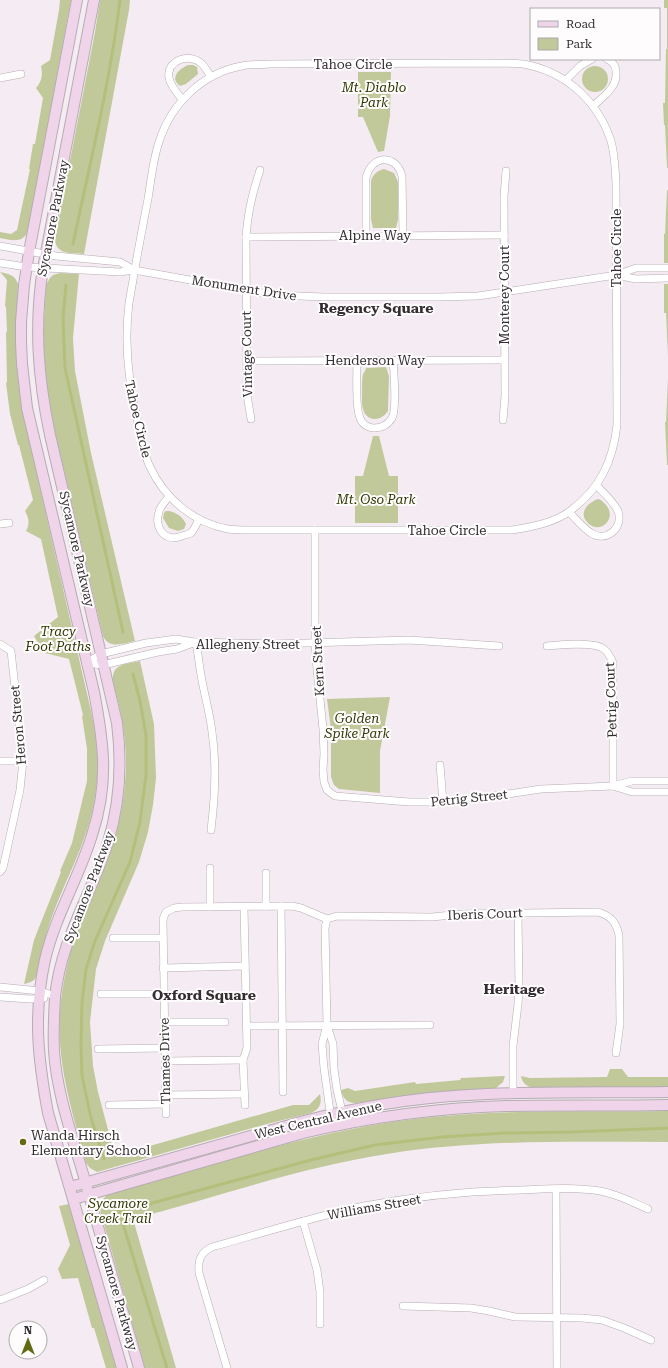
<svg xmlns="http://www.w3.org/2000/svg" width="668" height="1368" font-family="'Roboto Serif',serif">
	<style>
		.green { fill: #c1c99a }
		.lines { fill: none; stroke-linecap: round; stroke-linejoin: round }
		.stream { stroke: #b4bf7b; stroke-width: 3 }
		.street-casing { stroke: #b5acb2; stroke-width: 8 }
		.secondary-casing { stroke: #b5acb2; stroke-width: 12 }
		.street { stroke: #fff; stroke-width: 7 }
		.secondary { stroke: #efd4ea; stroke-width: 10 }
		.poi-dot { fill: #616a10; stroke: #fefcfd; stroke-width: 1.5 }
		.labels { text-anchor: middle; dominant-baseline: central; stroke-width: 4; stroke-linejoin: round; paint-order: stroke }
		.street-label { font-size: 13px; fill: #322e31; stroke: #fefcfd }
		.park-label { font-size: 13px; font-style: italic; fill: #313701; stroke: #fefcfd }
		.poi-label { font-size: 13px; fill: #322e31; stroke: #fefcfd; text-anchor: start }
		.neighbourhood-label { font-size: 14px; font-weight: bold; fill: #322e31; stroke: #fefcfd }
	</style>
	<rect width="100%" height="100%" fill="#f5ecf3"/>
	<g class="green">
		<path d="M60 0H71L28 231C23 244 11 240 0 238V232L11 234 17 230 30 169H29L33 144H35L43 98 36 88C42 81 43 75 41 66L50 60 59 10Z"/>
		<path d="M100 0H130L129 10 84 254C71 253 55 255 55 238L95 32Z"/>
		<path d="M664 0H668V168H667L665 125H664L663 103H665L666 49H667V8H664Z"/>
		<path d="M188 65H193L197 67 198 74 186 84 180 86C169 78 179 69 188 65Z"/>
		<circle cx="595" cy="79" r="13"/>
		<path d="M358 72H391L390 116 384 151 378 152 363 117H358Z"/>
		<path d="M384 169 394 173 398 182V220L396 228H373L371 219V181C373 174 377 171 384 169Z"/>
		<path d="M667 190H668V263H664V234H665Z"/>
		<path d="M0 272C9 274 15 275 18 284L16 361 21 405 91 711C97 739 100 768 95 797 88 845 61 885 47 932 45 941 39 974 35 979 32 982 28 983 24 984L34 940 61 872 60 871 72 843 87 781V749L82 716 83 715 69 659 37 651 38 643 34 636 58 617 41 539 26 531C30 524 29 518 25 511L33 500 19 445H18L10 414 6 383 7 382 6 332H7L6 307 5 306 7 280Z"/>
		<path d="M60 273 79 274 73 338 75 371 91 453 135 641C124 643 109 650 103 636L53 423 47 388 43 338 46 285 50 278 53 275Z"/>
		<path d="M664 284H668V356L666 313H664Z"/>
		<path d="M386 367 389 376 388 411C385 415 381 419 375 419 360 418 362 401 362 390 362 385 362 379 363 374L365 371 366 368Z"/>
		<path d="M668 378V465H667L665 422H666Z"/>
		<path d="M373 436H379L389 476H398V523H355V476H363Z"/>
		<path d="M598 499C602 500 603 502 606 505 618 519 599 536 587 522 578 512 589 502 598 499Z"/>
		<path d="M166 511C174 510 183 517 186 524L184 529 178 531 169 528 163 518 164 513Z"/>
		<path d="M140 661 154 724 156 778 153 805 148 832 139 862 105 941 96 969 90 1022 93 1066 98 1092 115 1156 293 1105H309L320 1094C322 1103 320 1109 311 1113L267 1124 97 1172 90 1168 86 1163C72 1112 56 1062 60 1009 62 987 67 964 73 944 83 912 100 883 111 851 118 829 123 807 125 783 128 754 124 725 117 697 115 689 110 677 115 670 120 663 132 663 140 661Z"/>
		<path d="M390 697 380 751V793L339 789 334 785 331 777V729L327 699Z"/>
		<path d="M610 1069H622L628 1077H668V1087L534 1088C527 1087 522 1083 521 1076L530 1078 607 1077Z"/>
		<path d="M505 1076 503 1082 496 1088 434 1092 357 1103C347 1104 343 1098 341 1090L348 1088 355 1091 415 1082 416 1084 460 1080 461 1078Z"/>
		<path d="M668 1111V1142C574 1142 480 1139 387 1154 301 1167 218 1197 133 1219L176 1368H145L100 1210V1202L107 1195C199 1169 291 1138 385 1123 478 1108 574 1112 668 1111Z"/>
		<path d="M69 1204 116 1368H106L94 1328H92L78 1278 62 1279 58 1269 70 1245 59 1206Z"/>
	</g>
	<g class="lines">
		<g class="stream">
			<path d="M73 244C90 163 110 82 120 0"/>
			<path d="M66 285 63 318 65 368 123 632"/>
			<path d="M104 1159 91 1118 82 1076 81 1043 82 1003 86 969 95 941 130 862 140 822 146 775V735L140 701 133 674"/>
			<path d="M117 1204 167 1368"/>
			<path d="M119 1212 311 1160 375 1145 442 1137 505 1133 573 1132 668 1128"/>
		</g>
		<g class="street-casing">
			<g id="street">
				<path d="M486 63C498 63 511 63 523 64 564 71 596 99 610 138 615 152 615 168 616 183L617 425C613 461 600 489 570 511 554 523 531 527 512 530H250C243 530 235 530 228 529 194 523 165 499 150 467 143 452 140 434 137 418 128 380 124 343 129 303 135 268 141 234 148 199 151 180 153 160 159 142 171 104 202 73 242 66 250 64 260 65 269 64Z"/>
				<path d="M0 78 21 74"/>
				<path d="M566 80 580 66 592 59"/>
				<path d="M182 99C177 93 171 87 169 78 166 60 190 52 202 64 205 67 208 72 211 77"/>
				<path d="M593 106C604 96 618 87 616 71 616 66 612 61 607 59"/>
				<path d="M366 235V178C371 155 396 153 402 176L403 235"/>
				<path d="M246 237 504 235"/>
				<path d="M0 246 56 256 120 262 134 270 274 295 324 297H439L478 296 616 275 636 268H668"/>
				<path d="M0 263 27 267 120 272 134 270"/>
				<path d="M616 275 636 279 668 278"/>
				<path d="M357 360C357 374 355 407 360 418 362 424 368 428 374 428 382 428 388 425 392 418 397 409 394 373 393 360"/>
				<path d="M247 361 504 360"/>
				<path d="M251 419 247 395 246 237C248 211 252 195 260 170"/>
				<path d="M503 420 505 396 504 196 506 171"/>
				<path d="M169 496C166 501 160 506 159 512 154 528 165 543 182 536 185 535 189 534 191 533 194 530 197 523 199 519"/>
				<path d="M569 512C576 519 583 528 591 533 606 543 624 528 618 511 613 501 604 493 596 485"/>
				<path d="M0 524 9 523"/>
				<path d="M315 530V643L317 669 323 729 324 754 323 770 324 782 327 790 335 796 409 802H443L474 799 541 789 613 786 632 781H668"/>
				<path d="M196 642C198 653 199 664 201 675 204 694 210 713 212 732 217 764 215 797 211 830"/>
				<path d="M0 644 11 651 23 761 20 790 3 868 0 872"/>
				<path d="M547 646C561 645 594 641 604 649 609 653 611 658 613 663V786"/>
				<path d="M86 663 103 665 158 652 177 649 196 642 273 644 409 640 499 646"/>
				<path d="M86 663 101 654 146 643 176 639 194 642"/>
				<path d="M0 761H23"/>
				<path d="M440 765 443 802"/>
				<path d="M613 786 632 792H668"/>
				<path d="M210 868V907"/>
				<path d="M266 873V906"/>
				<path d="M281 906 283 1092"/>
				<path d="M244 907 247 1048 243 1060 245 1105"/>
				<path d="M113 938H163"/>
				<path d="M163 968 245 966"/>
				<path d="M0 987 40 991 55 996"/>
				<path d="M101 994H164"/>
				<path d="M0 997 30 999 44 998"/>
				<path d="M165 1022H225"/>
				<path d="M327 1025 333 1044 334 1069 337 1090 345 1124"/>
				<path d="M246 1026 430 1025"/>
				<path d="M98 1049 165 1048"/>
				<path d="M166 1061 243 1060"/>
				<path d="M513 1093V1046L518 1004 519 989 518 913"/>
				<path d="M165 1095 244 1094"/>
				<path d="M109 1105 165 1104"/>
				<path d="M166 1114 163 919 166 912 174 908 182 907 292 906 301 908 327 919"/>
				<path d="M332 1126 324 1068 322 1044 327 1025 325 928 327 919 337 916 432 917 462 914 598 912C611 916 616 922 619 935L620 1024 616 1053"/>
				<path d="M556 1189 557 1368"/>
				<path d="M303 1221 317 1270 320 1292V1324"/>
				<path d="M0 1300 28 1289 44 1280"/>
				<path d="M403 1306 471 1308 489 1311 515 1317 582 1318 602 1320 624 1328 651 1340"/>
				<path d="M227 1368 199 1273C198 1260 200 1253 212 1247 262 1233 313 1217 364 1206 416 1196 469 1191 521 1190 547 1189 574 1187 600 1191 617 1194 632 1202 648 1209"/>
			</g>
		</g>
		<g class="secondary-casing">
			<g id="secondary">
				<path d="M77 0 29 252 24 285 21 322V342L22 364 27 408 94 692C104 744 109 784 92 835 79 878 55 916 45 960 33 1014 38 1059 48 1113L122 1368"/>
				<path d="M94 0 43 268C34 326 38 378 50 435L117 723C122 763 120 803 108 842 91 896 61 939 55 997 54 1015 53 1033 54 1051 57 1096 74 1141 86 1184 103 1246 122 1307 139 1368"/>
				<path d="M70 1187 304 1121C358 1107 413 1098 468 1095 535 1091 602 1093 668 1092"/>
				<path d="M74 1199 303 1133C369 1117 438 1108 507 1106 561 1105 614 1106 668 1105"/>
			</g>
		</g>
		<use href="#street" class="street"/>
		<use href="#secondary" class="secondary"/>
	</g>
	<circle class="poi-dot" cx="23" cy="1142" r="4"/>
	<g class="labels">
		<g class="street-label">
			<text x="353" y="64">Tahoe Circle</text>
			<text transform="translate(53 218) rotate(-79)">Sycamore Parkway</text>
			<text x="375" y="235">Alpine Way</text>
			<text transform="translate(616 248) rotate(-90)">Tahoe Circle</text>
			<text transform="translate(244 288) rotate(9)">Monument Drive</text>
			<text transform="translate(504 295) rotate(-90)">Monterey Court</text>
			<text transform="translate(247 354) rotate(-91)">Vintage Court</text>
			<text x="375" y="360">Henderson Way</text>
			<text transform="translate(138 419) rotate(77)">Tahoe Circle</text>
			<text x="447" y="530">Tahoe Circle</text>
			<text transform="translate(77 549) rotate(77)">Sycamore Parkway</text>
			<text x="248" y="644">Allegheny Street</text>
			<text transform="translate(318 661) rotate(-93)">Kern Street</text>
			<text transform="translate(611 700) rotate(-92)">Petrig Court</text>
			<text transform="translate(18 725) rotate(-95)">Heron Street</text>
			<text transform="translate(469 798) rotate(-6)">Petrig Street</text>
			<text transform="translate(89 887) rotate(-69)">Sycamore Parkway</text>
			<text transform="translate(485 914) rotate(-2)">Iberis Court</text>
			<text transform="translate(165 1061) rotate(-91)">Thames Drive</text>
			<text transform="translate(318 1120) rotate(-13)">West Central Avenue</text>
			<text transform="translate(374 1207) rotate(-10)">Williams Street</text>
			<text transform="translate(117 1293) rotate(74)">Sycamore Parkway</text>
		</g>
		<g class="park-label">
			<text x="374" y="87">Mt. Diablo<tspan x="374" dy="15">Park</tspan></text>
			<text x="376" y="499">Mt. Oso Park</text>
			<text x="58" y="631">Tracy<tspan x="58" dy="15">Foot Paths</tspan></text>
			<text x="357" y="718">Golden<tspan x="357" dy="15">Spike Park</tspan></text>
			<text x="118" y="1203">Sycamore<tspan x="118" dy="15">Creek Trail</tspan></text>
		</g>
		<g class="poi-label">
			<text x="31" y="1135">Wanda Hirsch<tspan x="31" dy="15">Elementary School</tspan></text>
		</g>
		<g class="neighbourhood-label">
			<text x="376" y="308">Regency Square</text>
			<text x="514" y="989">Heritage</text>
			<text x="204" y="995">Oxford Square</text>
		</g>
	</g>
	<rect x="530" y="8" width="130" height="52" fill="#fefcfd" stroke="#acaaab"/>
	<rect x="538" y="21" width="20" height="6" fill="#efd4ea" stroke="#acaaab"/>
	<text x="566" y="28" font-size="12" fill="#322e31">Road</text>
	<rect x="538" y="38" width="20" height="12" fill="#c1c99a" stroke="#acaaab"/>
	<text x="566" y="48" font-size="12" fill="#322e31">Park</text>
	<g transform="translate(28 1340)"><circle r="19" fill="#fefcfd" stroke="#acaaab"/>
	<path d="M0-3L7 15L0 10L-7 15Z" fill="#616a10"/>
	<text y="-6" font-size="11" font-weight="bold" text-anchor="middle" fill="#322e31">N</text>
	</g>
</svg>
